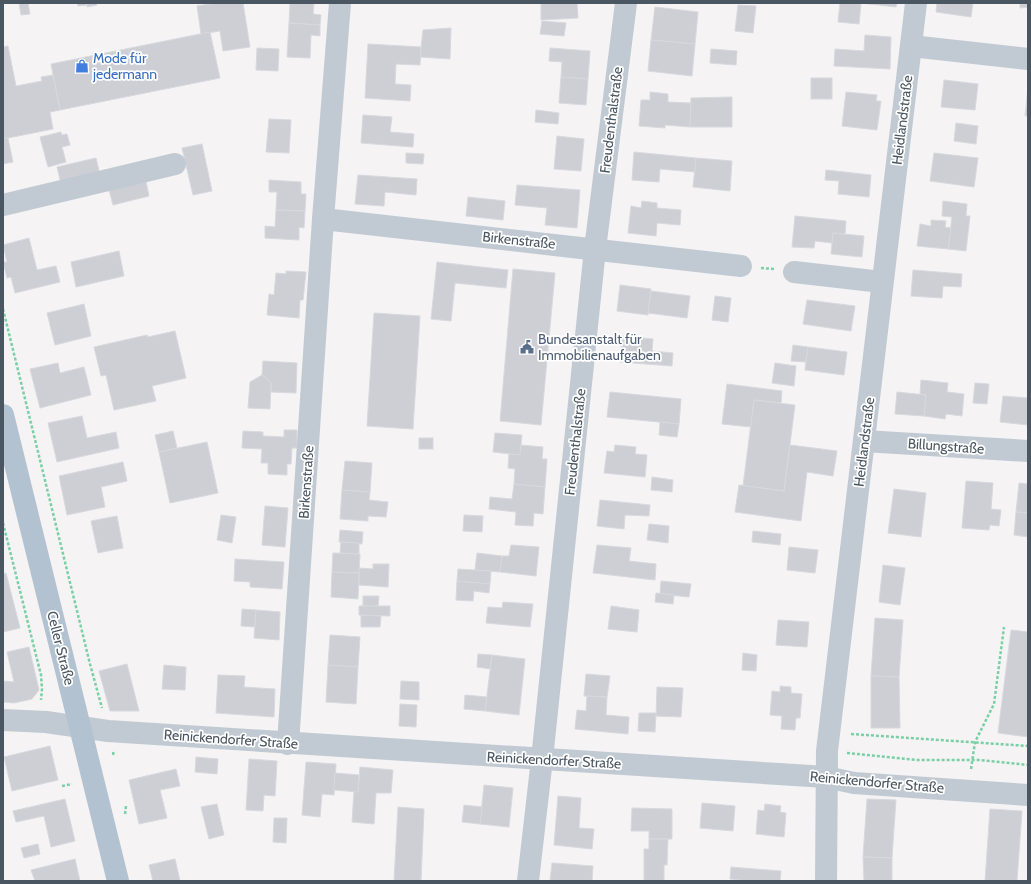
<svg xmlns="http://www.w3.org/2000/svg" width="1031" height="884" font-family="Cabin,sans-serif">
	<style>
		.building { fill: #cdcfd5; stroke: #d7d9de }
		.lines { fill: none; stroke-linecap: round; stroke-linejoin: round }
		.path { stroke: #7ad0a6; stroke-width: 2.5; stroke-dasharray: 3 2; stroke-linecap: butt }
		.minor { stroke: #c1cad2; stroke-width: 22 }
		.major { stroke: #b3c2d1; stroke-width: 22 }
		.labels { text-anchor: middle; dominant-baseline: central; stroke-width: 3.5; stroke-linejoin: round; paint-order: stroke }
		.shop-label { font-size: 14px; fill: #366cbe; stroke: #fff; text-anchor: start }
		.street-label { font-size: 14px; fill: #4a5661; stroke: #fff }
		.service-label { font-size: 14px; fill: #4e5e75; stroke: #fff; text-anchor: start }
	</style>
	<rect width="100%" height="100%" fill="#f5f3f3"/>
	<g class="building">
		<path d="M19 3H28L30 14 21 15Z"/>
		<path d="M77 3H87V5L78 6Z"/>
		<path d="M87 3H96L97 5 87 7Z"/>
		<path d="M216 3H243L250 47 223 51 220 31 201 34 197 6Z"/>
		<path d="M290 3H314L313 14 321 15 320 25 289 23Z"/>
		<path d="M541 3H577L578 18 541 20Z"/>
		<path d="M840 3H861L859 24 838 22Z"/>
		<path d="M861 3H897L896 7Z"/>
		<path d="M937 3H973L971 17 936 12Z"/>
		<path d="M1020 3H1028V7L1020 8Z"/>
		<path d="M738 5 756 6 753 33 735 31Z"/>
		<path d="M655 7 698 12 695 44 651 40Z"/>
		<path d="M542 21 566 23 564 36 540 34Z"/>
		<path d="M289 23 320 25V36L311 35 310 58 287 57Z"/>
		<path d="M451 28 450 59 420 57 423 30Z"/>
		<path d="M210 32 220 78 60 110 51 64Z"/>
		<path d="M865 35 891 37 890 69 834 66 835 49 864 51Z"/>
		<path d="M651 40 695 44 692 76 648 71Z"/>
		<path d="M368 44 421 47 420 65 396 64 395 84 411 85 410 101 365 98Z"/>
		<path d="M8 46 16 86 42 81 41 77 53 75 60 110 50 112 53 129 3 139V47Z"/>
		<path d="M257 48 279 49 278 71 256 70Z"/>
		<path d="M550 48 590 51 588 79 561 77 562 62 549 61Z"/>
		<path d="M711 49 737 51 736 65 710 63Z"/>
		<path d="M561 77 588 79 586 105 559 103Z"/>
		<rect x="811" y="78" width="21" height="21"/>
		<path d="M944 80 978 84 975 110 941 107Z"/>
		<path d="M1028 88V116H1025Z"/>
		<path d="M650 92 668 94V102L691 103 690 127 665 125V128L639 126 641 100H650Z"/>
		<path d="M846 92 877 95 876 101H881L877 130 842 126Z"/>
		<path d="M732 97V127H690L691 98Z"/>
		<path d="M536 110 559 113 558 124 535 122Z"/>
		<path d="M363 115 392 117 390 132 414 134 413 147 361 143Z"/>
		<path d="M269 119 291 120 289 153 266 152Z"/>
		<path d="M956 123 978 126 976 144 954 141Z"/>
		<path d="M61 132 62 135 67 134 70 145 62 147 66 162 48 167 40 137Z"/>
		<path d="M557 136 584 139 581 171 554 169Z"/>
		<path d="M8 138 13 162 3 164V139Z"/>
		<path d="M202 144 212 191 193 195 182 148Z"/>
		<path d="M634 152 696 158 695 172 660 169 659 182 632 180Z"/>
		<path d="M406 153 424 154 423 164 406 163Z"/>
		<path d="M934 153 978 158 974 187 930 181Z"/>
		<path d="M96 158 100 175 61 184 57 167Z"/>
		<path d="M696 158 732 161 730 191 693 187Z"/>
		<path d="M826 170 871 175 869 197 838 194 839 181 825 180Z"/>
		<path d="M358 175 417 179 416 195 385 192 384 206 355 204Z"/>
		<path d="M145 177 149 196 113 205 108 186Z"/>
		<path d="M269 180 301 182V194H306L305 211 276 210 277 192H269Z"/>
		<path d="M517 185 580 190 577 228 545 225 547 208 515 205Z"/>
		<path d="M468 197 505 201 503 220 466 216Z"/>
		<path d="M642 201 657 203V208L681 210 680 225 657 223 656 236 628 233 631 206 641 208Z"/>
		<path d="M943 201 967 204 966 216H970L966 251 948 249 952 217 942 216Z"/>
		<path d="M276 210 305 211 304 228 299 227V240L265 238V226L275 227Z"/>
		<path d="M795 216 846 221 845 234 833 233 832 243 815 241 814 248 792 247Z"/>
		<path d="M931 220 946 221 945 227 951 228 948 249 917 246 920 224 931 226Z"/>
		<path d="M833 233 864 236 862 257 831 254Z"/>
		<path d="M29 238 37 270 56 266 60 282 15 293 11 277 7 278 3 262H7L3 245Z"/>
		<path d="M119 251 124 276 76 287 71 262Z"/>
		<path d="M437 262 508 270 506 288 455 283 451 321 431 319Z"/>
		<path d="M513 269 555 273 541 425 500 421Z"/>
		<path d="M913 270 962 274 961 287 943 286 942 298 911 296Z"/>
		<path d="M286 271 306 272 303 300H300L299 318 267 315 269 294 274 295 276 273 286 274Z"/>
		<path d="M620 285 651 289 648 315 617 311Z"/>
		<path d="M651 291 690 296 687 318 648 313Z"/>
		<path d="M715 296 731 298 728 322 712 320Z"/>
		<path d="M807 300 855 306 851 331 803 324Z"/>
		<path d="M84 304 91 336 55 345 47 313Z"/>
		<path d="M374 313 420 316 413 429 367 426Z"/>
		<path d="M175 331 186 378 152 386 156 401 114 410 106 375 101 376 94 347 147 335 148 337Z"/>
		<path d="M622 336 653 339 652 351 673 353 672 366 620 362Z"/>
		<path d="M793 345 808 347 806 362 791 361Z"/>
		<path d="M808 347 847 352 844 375 805 370Z"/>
		<path d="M263 361 297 363 296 393 271 392V383L262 375Z"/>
		<path d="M58 363 60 373 84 367 91 395 40 408 30 369Z"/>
		<path d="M775 363 796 366 794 386 772 383Z"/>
		<path d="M262 375 271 383 270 409 248 408 250 382Z"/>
		<path d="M921 380 948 383 947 392 964 394 962 416 946 414 945 419 924 416 926 395 920 394Z"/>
		<path d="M975 383 989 384 987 404 973 403Z"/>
		<path d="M727 384 782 391 781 403 754 400 751 427 722 424Z"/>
		<path d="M610 392 681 399 679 424 607 417Z"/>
		<path d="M897 392 926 395 924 416 895 414Z"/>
		<path d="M1003 396 1028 398V425L1000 422Z"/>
		<path d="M754 400 795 405 784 491 743 486Z"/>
		<path d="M82 416 87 438 116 432 119 448 57 462 48 423Z"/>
		<path d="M660 422 679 424 677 437 659 435Z"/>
		<path d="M284 430H297V448H292L291 464H287V475L268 474V463H261L262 449 242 448 243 431 263 432V436L284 437Z"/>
		<path d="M173 431 177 448 159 452 155 435Z"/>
		<path d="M495 433 522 435 520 455 493 452Z"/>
		<rect x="419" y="438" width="14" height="11"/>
		<path d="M207 442 218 493 170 503 159 452Z"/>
		<path d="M521 445 543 447 542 459H547L545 487 514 484 515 469 508 468 509 454 520 455Z"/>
		<path d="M615 445 636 447 635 454 647 455 645 477 604 473 607 451 614 452Z"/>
		<path d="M790 445 837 451 833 476 807 472 801 521 735 512 739 485 784 491Z"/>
		<path d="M345 461 372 463 370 492 342 490Z"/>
		<path d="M123 462 127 481 101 487 105 507 67 515 59 476Z"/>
		<path d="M652 477 673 480 672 492 651 490Z"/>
		<path d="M966 481 993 483 991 509 1001 510 999 526 990 525 989 530 962 528Z"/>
		<path d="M1019 483 1028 484V513L1016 512Z"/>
		<path d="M514 484 545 487 543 514 534 513 533 526 515 525 516 512 489 509 490 497 512 499Z"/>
		<path d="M894 489 926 493 921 537 888 533Z"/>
		<path d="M342 490 370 492 369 500 388 502 386 517 368 516V521L340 519Z"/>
		<path d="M600 500 650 505 649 516 625 515 624 529 597 526Z"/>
		<path d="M265 506 288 508 285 547 262 545Z"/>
		<path d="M1016 512 1028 513V537L1014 535Z"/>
		<path d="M221 515 236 517 232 543 217 540Z"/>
		<path d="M464 515 483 516 482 532 463 531Z"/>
		<path d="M117 516 123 548 98 553 91 521Z"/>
		<path d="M649 524 669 526 668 543 647 540Z"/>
		<path d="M340 530 363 532 362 544 339 542Z"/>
		<path d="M753 531 781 534 780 545 752 542Z"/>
		<path d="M341 542 359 543V554L340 553Z"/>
		<path d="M511 545 539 547 536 576 500 572 502 556H509Z"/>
		<path d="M597 545 631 548 629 561 656 564 655 580 593 573Z"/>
		<path d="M789 547 818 550 815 573 787 570Z"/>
		<path d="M333 553 360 554 359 573 332 572Z"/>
		<path d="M477 553 502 556 500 572 475 570Z"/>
		<path d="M235 559 284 562 282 589 250 587V582L234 581Z"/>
		<path d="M373 564H389L388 587 359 585V568L373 569Z"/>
		<path d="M883 565 905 568 900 605 879 602Z"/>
		<path d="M458 569 491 571 490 584 457 581Z"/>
		<path d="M332 572 359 573 358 599 331 597Z"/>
		<path d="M6 573 20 628 3 632V574Z"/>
		<path d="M457 581 490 584 489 593 474 591 473 601 456 600Z"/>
		<path d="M661 581 691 584 689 597 660 594Z"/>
		<path d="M656 593 674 595 673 604 655 602Z"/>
		<path d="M363 596H379L378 606H363Z"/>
		<path d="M503 602 533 604 530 627 486 623 488 607 502 608Z"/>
		<path d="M359 606H390V616L359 615Z"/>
		<path d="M611 606 639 610 637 632 608 629Z"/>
		<path d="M242 609 256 610 255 627 241 626Z"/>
		<path d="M256 610 280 612 279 640 254 638Z"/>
		<path d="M361 615 381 616 380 627H361Z"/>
		<path d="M875 618 903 620 899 677 871 676Z"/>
		<path d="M778 620 809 622 807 647 776 645Z"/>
		<path d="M1011 630 1028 632V737L998 733Z"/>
		<path d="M330 635 360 637 358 667 328 665Z"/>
		<path d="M29 647 39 690 32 699 14 703 3 702V681L14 682 7 652Z"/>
		<path d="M743 653 757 655 756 671 742 670Z"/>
		<path d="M478 654 492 655 490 669 477 667Z"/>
		<path d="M492 655 525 659 519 715 485 711Z"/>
		<path d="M127 664 139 711H110L99 671Z"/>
		<path d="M164 665 186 667 185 690 162 689Z"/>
		<path d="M328 665 358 667 356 704 326 702Z"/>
		<path d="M586 674 610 676 607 697 584 696Z"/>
		<path d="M218 675 245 676 244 687 275 689 274 717 216 713Z"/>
		<path d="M871 676 899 677 900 728H871Z"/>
		<path d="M401 681 419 682V700L400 699Z"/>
		<path d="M780 686 791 687V693L802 694 800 718H796L795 730 781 729 782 716 770 715 772 691 780 692Z"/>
		<path d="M657 687 683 688 681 717 656 716Z"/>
		<path d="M465 695 487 697 485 711 464 709Z"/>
		<path d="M587 696 607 697 606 715 629 717 628 734 575 729 577 710 586 711Z"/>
		<path d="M400 704 417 705 416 727 399 726Z"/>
		<path d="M639 713H656L655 732 638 731Z"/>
		<path d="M50 746 58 780 12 791 4 757Z"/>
		<path d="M196 757 218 759 217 774 195 772Z"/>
		<path d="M249 759 277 761 275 796 264 795 263 811 246 810Z"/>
		<path d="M306 762 336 764 334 795 322 794 320 817 302 815Z"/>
		<path d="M360 767 393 770 391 793H376L374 824 352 822 354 791 358 792Z"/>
		<path d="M176 769 180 786 160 790 167 818 139 824 129 780Z"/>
		<path d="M335 773 359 775 358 792 334 790Z"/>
		<path d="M484 785 513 788 509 827 480 824Z"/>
		<path d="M558 796 581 798 579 828 594 829 592 849 554 845Z"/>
		<path d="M65 799 75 841 51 847 44 816 16 822 13 811Z"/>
		<path d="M867 799 896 800 892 858 863 857Z"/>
		<path d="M702 803 735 806 733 831 700 828Z"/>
		<path d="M217 804 224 835 209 839 201 807Z"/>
		<path d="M765 804 781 806 780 812 786 813 784 837 756 834 758 810 764 811Z"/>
		<path d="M464 805 482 807 480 824 462 822Z"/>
		<path d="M398 807 424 809 421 881H394Z"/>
		<path d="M632 808 672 809V839H649V831H631Z"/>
		<path d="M990 809 1022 811 1017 881H985Z"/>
		<path d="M274 818H287L286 843 273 842Z"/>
		<path d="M649 839H668L667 865H664V881H644V849H649Z"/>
		<path d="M38 844 40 854 24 858 21 848Z"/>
		<path d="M863 857 892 858V881H864Z"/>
		<path d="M75 859 80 881H35L31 870Z"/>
		<path d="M175 859 180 881H153L149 865Z"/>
		<path d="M552 863 593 866 592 881H550Z"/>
		<path d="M731 867 781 871 780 881H749L730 879Z"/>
	</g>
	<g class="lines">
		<g class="path">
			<path d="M761 268 774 269"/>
			<path d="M3 309 90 664 102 708"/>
			<path d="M3 523 41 675 42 689 41 700"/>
			<path d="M851 734 1028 746"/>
			<path d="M113 752 114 757"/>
			<path d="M847 753 916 760H980L1028 765"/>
			<path d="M971 769 975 742 994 704 1004 627"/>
			<path d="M62 786 72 784"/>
			<path d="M125 814 126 806"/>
		</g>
		<g class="minor">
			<path d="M911 46 1028 59"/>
			<path d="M3 205 175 164"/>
			<path d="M323 219 741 266"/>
			<path d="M794 272 882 282"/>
			<path d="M864 441 1028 451"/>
			<path d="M3 720 46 722 108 731 826 777 854 783 1028 795"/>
			<path d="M288 744 323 219 340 3"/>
			<path d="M528 881 542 759 595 249 626 3"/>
			<path d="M826 881 827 751 916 3"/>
		</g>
		<path class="major" d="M3 415 118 881"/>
	</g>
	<defs>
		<g id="shop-bare" transform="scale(1.08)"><path d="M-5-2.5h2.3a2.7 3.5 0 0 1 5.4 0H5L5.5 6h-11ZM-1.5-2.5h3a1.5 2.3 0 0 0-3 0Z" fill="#3f7fe0" stroke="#fff" stroke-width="2.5" paint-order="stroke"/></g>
		<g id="civic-bare" transform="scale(1.08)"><path d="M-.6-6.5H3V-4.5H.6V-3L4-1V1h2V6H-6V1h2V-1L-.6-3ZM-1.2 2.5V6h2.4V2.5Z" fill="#5c6f8a" stroke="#fff" stroke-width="2.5" paint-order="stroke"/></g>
	</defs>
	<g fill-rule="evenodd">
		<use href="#shop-bare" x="82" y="66"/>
		<use href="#civic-bare" x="527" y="347"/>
	</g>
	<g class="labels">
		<g class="shop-label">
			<text x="93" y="58">Mode für<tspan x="93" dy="16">jedermann</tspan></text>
		</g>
		<g class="street-label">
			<text transform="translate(611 120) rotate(-83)">Freudenthalstraße</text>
			<text transform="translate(902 120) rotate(-83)">Heidlandstraße</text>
			<text transform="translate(519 240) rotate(6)">Birkenstraße</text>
			<text transform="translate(575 442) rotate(-84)">Freudenthalstraße</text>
			<text transform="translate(864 442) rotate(-83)">Heidlandstraße</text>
			<text transform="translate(946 446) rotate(4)">Billungstraße</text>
			<text transform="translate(306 482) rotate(-86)">Birkenstraße</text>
			<text transform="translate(61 648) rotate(76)">Celler Straße</text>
			<text transform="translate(231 739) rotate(4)">Reinickendorfer Straße</text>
			<text transform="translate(554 760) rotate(3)">Reinickendorfer Straße</text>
			<text transform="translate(877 782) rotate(5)">Reinickendorfer Straße</text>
		</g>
		<g class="service-label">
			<text x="538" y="339">Bundesanstalt für<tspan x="538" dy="16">Immobilienaufgaben</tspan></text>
		</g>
	</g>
	<rect width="1031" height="884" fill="none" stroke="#4a5661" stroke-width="8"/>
</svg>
